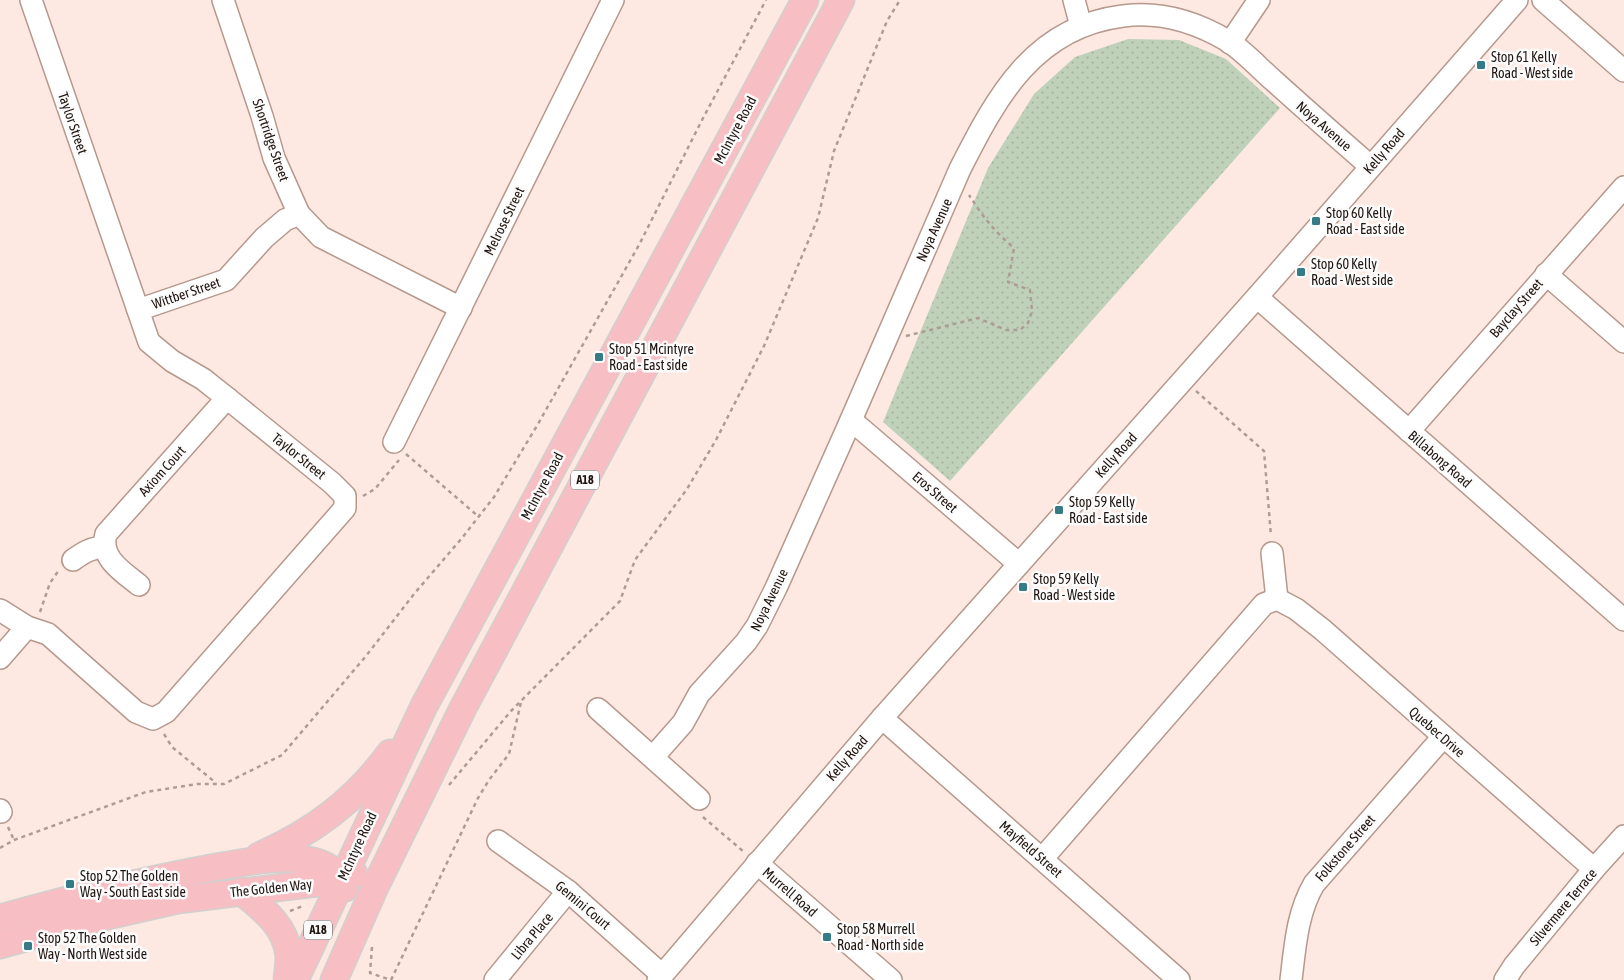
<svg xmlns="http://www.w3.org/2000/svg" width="1624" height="980" font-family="'Asap Condensed',sans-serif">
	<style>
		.park { fill: url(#park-dots) }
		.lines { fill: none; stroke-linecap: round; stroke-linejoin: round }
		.minor-casing { stroke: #b6988c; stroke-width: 24 }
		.major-casing { stroke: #d2d0cf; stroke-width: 29 }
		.path { stroke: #ad9c95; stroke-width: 2.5; stroke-dasharray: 4 4; stroke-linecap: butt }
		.minor { stroke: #fff; stroke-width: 21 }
		.major { stroke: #f7bec4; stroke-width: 26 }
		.poi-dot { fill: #347b85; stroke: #fbfbfb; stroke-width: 2 }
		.labels { text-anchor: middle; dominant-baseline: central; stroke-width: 5; stroke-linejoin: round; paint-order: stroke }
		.shield { fill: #fbfbfb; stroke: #625a56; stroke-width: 1 }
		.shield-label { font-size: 12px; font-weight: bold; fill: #201510 }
		.poi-label { font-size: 14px; fill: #201510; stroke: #fbfbfb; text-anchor: start }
		.street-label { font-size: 14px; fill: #201510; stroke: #fbfbfb }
	</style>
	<defs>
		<pattern id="park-dots" width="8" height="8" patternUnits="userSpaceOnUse" patternTransform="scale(1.25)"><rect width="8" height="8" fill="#c0d1ba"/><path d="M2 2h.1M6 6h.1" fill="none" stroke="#a5b39f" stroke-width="1.8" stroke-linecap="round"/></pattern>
	</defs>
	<rect width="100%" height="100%" fill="#fde9e1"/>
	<path class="park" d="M1128 39 1179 40 1226 59 1280 108 950 481 883 422 988 168 1034 94 1075 57Z"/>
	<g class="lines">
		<g class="minor-casing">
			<g id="minor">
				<path d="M223 0 262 116 274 158 299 214 321 237 461 308"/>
				<path d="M1074 0 1081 26"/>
				<path d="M1543 0 1624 71"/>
				<path d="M1230 43 1259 0"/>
				<path d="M1546 274 1624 342"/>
				<path d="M1257 297 1624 620"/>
				<path d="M138 310 226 280 264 238 285 220 299 214"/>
				<path d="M851 420 1019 564"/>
				<path d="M1409 431 1624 187"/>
				<path d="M394 442 613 0"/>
				<path d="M1272 553 1277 599"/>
				<path d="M73 560C84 552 91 548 104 547"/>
				<path d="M139 585C123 572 99 558 106 534L227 398"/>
				<path d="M0 610 27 627 48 634 136 712 153 719 166 712 345 508V496L332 483 227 398 203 379 172 361 149 342 31 0"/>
				<path d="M0 658 27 627"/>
				<path d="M598 709 699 799"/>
				<path d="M882 718 1179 980"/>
				<path d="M653 757 683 723 699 694 746 642 757 626 776 588 851 420 960 169C997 96 1034 27 1123 16 1160 11 1196 22 1228 41 1244 51 1260 69 1274 81 1306 110 1338 138 1370 166"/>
				<path d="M0 810 1 812"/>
				<path d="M498 841 568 891 662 975"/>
				<path d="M1042 859 1264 604 1277 599 1296 609 1323 630 1594 869"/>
				<path d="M757 863 891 980"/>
				<path d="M495 980 568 891"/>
				<path d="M658 980 882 718 1257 297 1517 0"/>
				<path d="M1291 980C1295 947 1297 913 1314 884L1443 737"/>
				<path d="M1505 980 1514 966 1594 869 1624 836"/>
			</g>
		</g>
		<g class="major-casing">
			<g id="major">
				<path d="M259 856C313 832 355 801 390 753"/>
				<path d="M241 891C263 909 286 926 289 956 289 964 288 972 287 980"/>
				<path d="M0 918C68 899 136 882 206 869 239 863 275 855 308 860 324 863 340 871 345 888"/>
				<path d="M0 945 98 918 177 900 325 882 342 879 354 874"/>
				<path d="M295 980 424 706 805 0"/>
				<path d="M334 980 375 887 463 708 841 0"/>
			</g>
		</g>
		<g class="path">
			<path d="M906 336 978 318 1006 330H1020L1028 323 1032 311 1030 290 1008 282 1014 248C993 230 984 218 969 195"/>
			<path d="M1196 391 1264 451 1271 536"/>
			<path d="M406 454 479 517"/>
			<path d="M363 496 375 489 399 460"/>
			<path d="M40 612 50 583 59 570"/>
			<path d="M164 734 172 747 216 783"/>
			<path d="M449 785 511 711 620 601 635 560 687 489 716 440 764 346 818 218 834 151 887 21 900 0"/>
			<path d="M703 817 744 852"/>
			<path d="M8 827 14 840"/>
			<path d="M0 848 14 840 146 792 197 784H224L282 755 366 656 414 594 462 538 494 497 538 424 639 245 701 122 766 0"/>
			<path d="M290 911 303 906"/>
			<path d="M372 947 370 973 391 980"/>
			<path d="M391 980 478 798 489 780 509 754 521 702"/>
		</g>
		<use href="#minor" class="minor"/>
		<use href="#major" class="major"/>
	</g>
	<g class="poi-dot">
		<rect x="1476" y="60" width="10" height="10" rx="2.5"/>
		<rect x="1311" y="216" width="10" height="10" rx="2.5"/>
		<rect x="1296" y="267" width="10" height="10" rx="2.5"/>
		<rect x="594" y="352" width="10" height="10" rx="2.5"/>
		<rect x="1054" y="505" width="10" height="10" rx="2.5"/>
		<rect x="1018" y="582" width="10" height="10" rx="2.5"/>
		<rect x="65" y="879" width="10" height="10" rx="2.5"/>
		<rect x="822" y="932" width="10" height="10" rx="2.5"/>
		<rect x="23" y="941" width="10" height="10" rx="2.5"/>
	</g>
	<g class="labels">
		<g class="shield">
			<rect x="571" y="470.5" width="28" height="19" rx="4"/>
			<rect x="304" y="920.5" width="28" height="19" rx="4"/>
		</g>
		<g class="shield-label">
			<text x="585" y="480">A18</text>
			<text x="318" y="930">A18</text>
		</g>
		<g class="poi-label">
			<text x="1491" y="57">Stop 61 Kelly<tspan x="1491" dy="16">Road - West side</tspan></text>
			<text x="1326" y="213">Stop 60 Kelly<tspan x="1326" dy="16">Road - East side</tspan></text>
			<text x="1311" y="264">Stop 60 Kelly<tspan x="1311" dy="16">Road - West side</tspan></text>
			<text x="609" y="349">Stop 51 Mcintyre<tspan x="609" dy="16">Road - East side</tspan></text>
			<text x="1069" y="502">Stop 59 Kelly<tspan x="1069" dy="16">Road - East side</tspan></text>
			<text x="1033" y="579">Stop 59 Kelly<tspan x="1033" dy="16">Road - West side</tspan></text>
			<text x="80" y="876">Stop 52 The Golden<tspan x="80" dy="16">Way - South East side</tspan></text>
			<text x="837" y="929">Stop 58 Murrell<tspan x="837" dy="16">Road - North side</tspan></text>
			<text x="38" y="938">Stop 52 The Golden<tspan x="38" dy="16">Way - North West side</tspan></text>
		</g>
		<g class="street-label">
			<text transform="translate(73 123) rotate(71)">Taylor Street</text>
			<text transform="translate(1324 126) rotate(41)">Noya Avenue</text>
			<text transform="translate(735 130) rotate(-62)">McIntyre Road</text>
			<text transform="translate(271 140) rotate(71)">Shortridge Street</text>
			<text transform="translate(1384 151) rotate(-49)">Kelly Road</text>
			<text transform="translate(504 221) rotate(-64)">Melrose Street</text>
			<text transform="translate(934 230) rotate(-66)">Noya Avenue</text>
			<text transform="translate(186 293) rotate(-19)">Wittber Street</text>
			<text transform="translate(1516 308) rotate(-49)">Bayclay Street</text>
			<text transform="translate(1116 455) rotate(-48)">Kelly Road</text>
			<text transform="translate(299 456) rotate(39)">Taylor Street</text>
			<text transform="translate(1440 459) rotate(41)">Billabong Road</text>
			<text transform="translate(162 471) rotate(-48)">Axiom Court</text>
			<text transform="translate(542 486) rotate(-62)">McIntyre Road</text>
			<text transform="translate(935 492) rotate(41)">Eros Street</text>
			<text transform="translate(769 600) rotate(-64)">Noya Avenue</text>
			<text transform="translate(1437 732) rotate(41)">Quebec Drive</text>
			<text transform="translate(847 758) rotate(-49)">Kelly Road</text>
			<text transform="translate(357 846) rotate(-65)">McIntyre Road</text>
			<text transform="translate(1345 848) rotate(-49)">Folkstone Street</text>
			<text transform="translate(1031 849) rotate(41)">Mayfield Street</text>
			<text transform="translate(271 888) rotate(-6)">The Golden Way</text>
			<text transform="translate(790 892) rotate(41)">Murrell Road</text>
			<text transform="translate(583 905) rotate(40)">Gemini Court</text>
			<text transform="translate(1563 907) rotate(-50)">Silvermere Terrace</text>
			<text transform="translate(532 936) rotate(-50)">Libra Place</text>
		</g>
	</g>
</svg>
